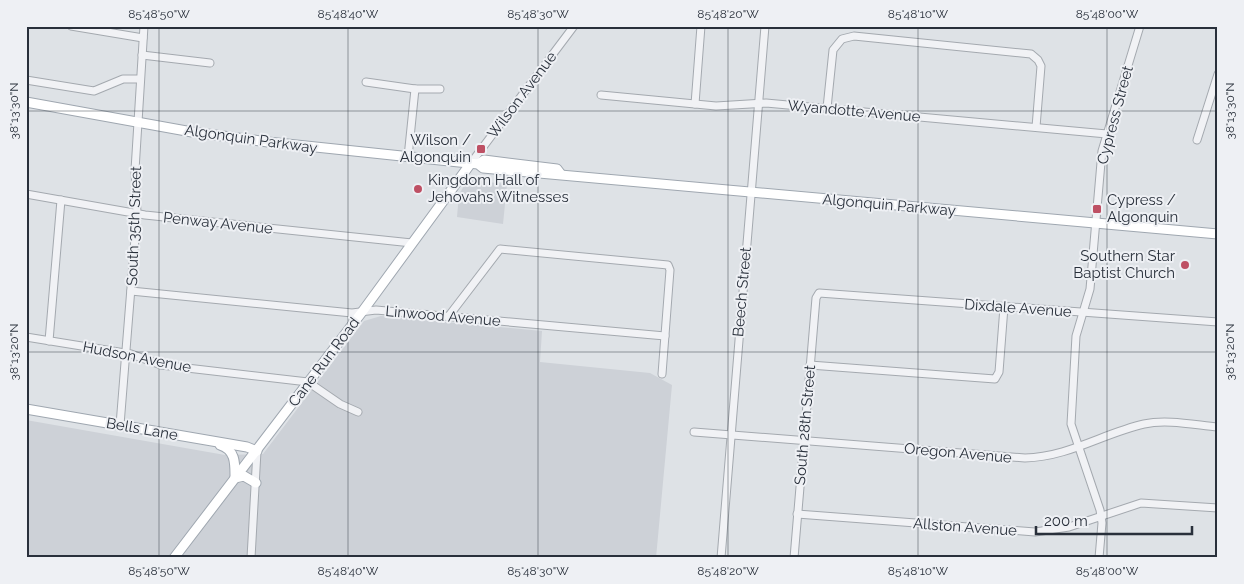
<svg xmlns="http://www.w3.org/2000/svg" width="1244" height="584" font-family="Raleway,sans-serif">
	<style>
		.built { fill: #cdd1d7 }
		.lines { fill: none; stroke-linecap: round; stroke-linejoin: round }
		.minor-casing { stroke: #a4a9af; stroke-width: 9 }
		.major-casing { stroke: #9fa7b0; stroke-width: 11 }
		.minor { stroke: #f1f2f5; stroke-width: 7 }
		.major { stroke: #fff; stroke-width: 9 }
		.ticks { fill: none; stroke: #29303b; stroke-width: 1; stroke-opacity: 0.45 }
		.poi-dot { fill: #be5064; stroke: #eef0f4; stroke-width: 2 }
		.labels { text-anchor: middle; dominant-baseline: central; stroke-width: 4; stroke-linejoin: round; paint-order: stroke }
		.street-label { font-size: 15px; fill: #29303b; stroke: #eef0f4 }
		.poi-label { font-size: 15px; fill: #29303b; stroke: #eef0f4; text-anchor: end }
		.neatline { fill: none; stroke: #29303b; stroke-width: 2 }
		.ticks-label { font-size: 12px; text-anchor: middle; fill: #29303b }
	</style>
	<rect width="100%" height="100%" fill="#dee2e6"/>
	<g class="built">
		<path d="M468 180 507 184 503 224 457 217 459 194Z"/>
		<path d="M381 316 542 331 540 362 650 373 672 385 656 558H26V420L225 455 263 454 364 321Z"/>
	</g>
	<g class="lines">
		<g class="minor-casing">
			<g id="minor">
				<path d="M71 26 143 38"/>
				<path d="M142 55 210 63"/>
				<path d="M26 80 94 91 123 79H140"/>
				<path d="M366 82 415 89H440"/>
				<path d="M601 95 716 106 766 103 1107 134"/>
				<path d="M695 104 701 26"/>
				<path d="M827 108 833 50 842 39 854 36 1031 54 1038 60 1041 66 1036 127"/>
				<path d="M1197 140 1218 74"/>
				<path d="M408 157 415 89"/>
				<path d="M471 163 574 26"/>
				<path d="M26 194 145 215 412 243"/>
				<path d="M131 291 352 313 376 310 665 336"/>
				<path d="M448 317 500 249 668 265 670 270 662 374"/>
				<path d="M26 337 131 354 161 365 308 382 340 404 358 412"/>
				<path d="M49 341 61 200"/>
				<path d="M810 365 995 379 999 372 1004 307"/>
				<path d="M120 425 137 213 135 170 144 26"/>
				<path d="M694 432 1025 458C1068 457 1104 433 1144 424 1167 419 1195 425 1218 427"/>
				<path d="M797 514 1035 532 1069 527 1141 503 1218 508"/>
				<path d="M251 558 257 451"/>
				<path d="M721 558 765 26"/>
				<path d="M794 558 816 298 819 293 1218 322"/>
				<path d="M1099 558 1102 523 1100 510 1071 424 1076 336 1090 289 1102 151 1140 26"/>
			</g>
		</g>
		<g class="major-casing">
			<g id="major">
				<path d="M26 102 192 132 268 142 478 164 483 168 1218 234"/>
				<path d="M478 164 484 160 557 169 560 173"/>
				<path d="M26 409 247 447 257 451"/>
				<path d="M220 445C236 450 235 464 235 478L244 476 256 483"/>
				<path d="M174 558 362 312 471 163"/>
			</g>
		</g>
		<use href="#minor" class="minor"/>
		<use href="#major" class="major"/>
	</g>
	<path class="ticks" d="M159 26V558M348 26V558M538 26V558M728 26V558M918 26V558M1107 26V558M26 111H1218M26 352H1218"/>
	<g class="poi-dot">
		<rect x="476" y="144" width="10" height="10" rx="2.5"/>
		<circle cx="418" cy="189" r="5"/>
		<rect x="1092" y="204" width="10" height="10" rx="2.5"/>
		<circle cx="1185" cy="265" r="5"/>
	</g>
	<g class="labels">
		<g class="street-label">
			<text transform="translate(522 95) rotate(-53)">Wilson Avenue</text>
			<text transform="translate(854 111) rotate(5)">Wyandotte Avenue</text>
			<text transform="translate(1115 115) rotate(-75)">Cypress Street</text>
			<text transform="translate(251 139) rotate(8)">Algonquin Parkway</text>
			<text transform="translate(889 205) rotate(5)">Algonquin Parkway</text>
			<text transform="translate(218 223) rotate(6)">Penway Avenue</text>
			<text transform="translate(134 226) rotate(-88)">South 35th Street</text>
			<text transform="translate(742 292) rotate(-85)">Beech Street</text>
			<text transform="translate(1018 308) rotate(4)">Dixdale Avenue</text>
			<text transform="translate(443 316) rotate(5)">Linwood Avenue</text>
			<text transform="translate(137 357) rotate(11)">Hudson Avenue</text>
			<text transform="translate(324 362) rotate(-53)">Cane Run Road</text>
			<text transform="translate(805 425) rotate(-85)">South 28th Street</text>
			<text transform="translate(142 429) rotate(10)">Bells Lane</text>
			<text transform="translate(958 453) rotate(5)">Oregon Avenue</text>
			<text transform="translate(965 527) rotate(4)">Allston Avenue</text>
		</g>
		<g class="poi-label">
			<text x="471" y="140">Wilson /<tspan x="471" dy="17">Algonquin</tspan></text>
			<text x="428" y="180" text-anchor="start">Kingdom Hall of<tspan x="428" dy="17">Jehovahs Witnesses</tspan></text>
			<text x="1107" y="200" text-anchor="start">Cypress /<tspan x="1107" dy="17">Algonquin</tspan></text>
			<text x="1175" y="256">Southern Star<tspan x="1175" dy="17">Baptist Church</tspan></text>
		</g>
	</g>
	<rect width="1244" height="584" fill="none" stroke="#eef0f4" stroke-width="55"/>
	<path d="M1036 526v8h156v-8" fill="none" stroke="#29303b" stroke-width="2.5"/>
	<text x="1044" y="526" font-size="15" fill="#29303b" stroke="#eef0f4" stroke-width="4" paint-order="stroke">200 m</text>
	<rect x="28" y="28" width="1188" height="528" class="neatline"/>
	<g class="ticks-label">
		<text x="159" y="18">85°48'50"W</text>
		<text x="348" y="18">85°48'40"W</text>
		<text x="538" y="18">85°48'30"W</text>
		<text x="728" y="18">85°48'20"W</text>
		<text x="918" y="18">85°48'10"W</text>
		<text x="1107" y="18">85°48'00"W</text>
		<text transform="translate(14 111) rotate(-90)" y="4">38°13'30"N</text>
		<text transform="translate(1230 111) rotate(-90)" y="4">38°13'30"N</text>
		<text transform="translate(14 352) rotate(-90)" y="4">38°13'20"N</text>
		<text transform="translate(1230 352) rotate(-90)" y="4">38°13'20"N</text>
		<text x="159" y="575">85°48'50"W</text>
		<text x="348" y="575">85°48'40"W</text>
		<text x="538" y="575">85°48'30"W</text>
		<text x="728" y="575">85°48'20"W</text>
		<text x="918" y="575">85°48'10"W</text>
		<text x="1107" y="575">85°48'00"W</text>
	</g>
</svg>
